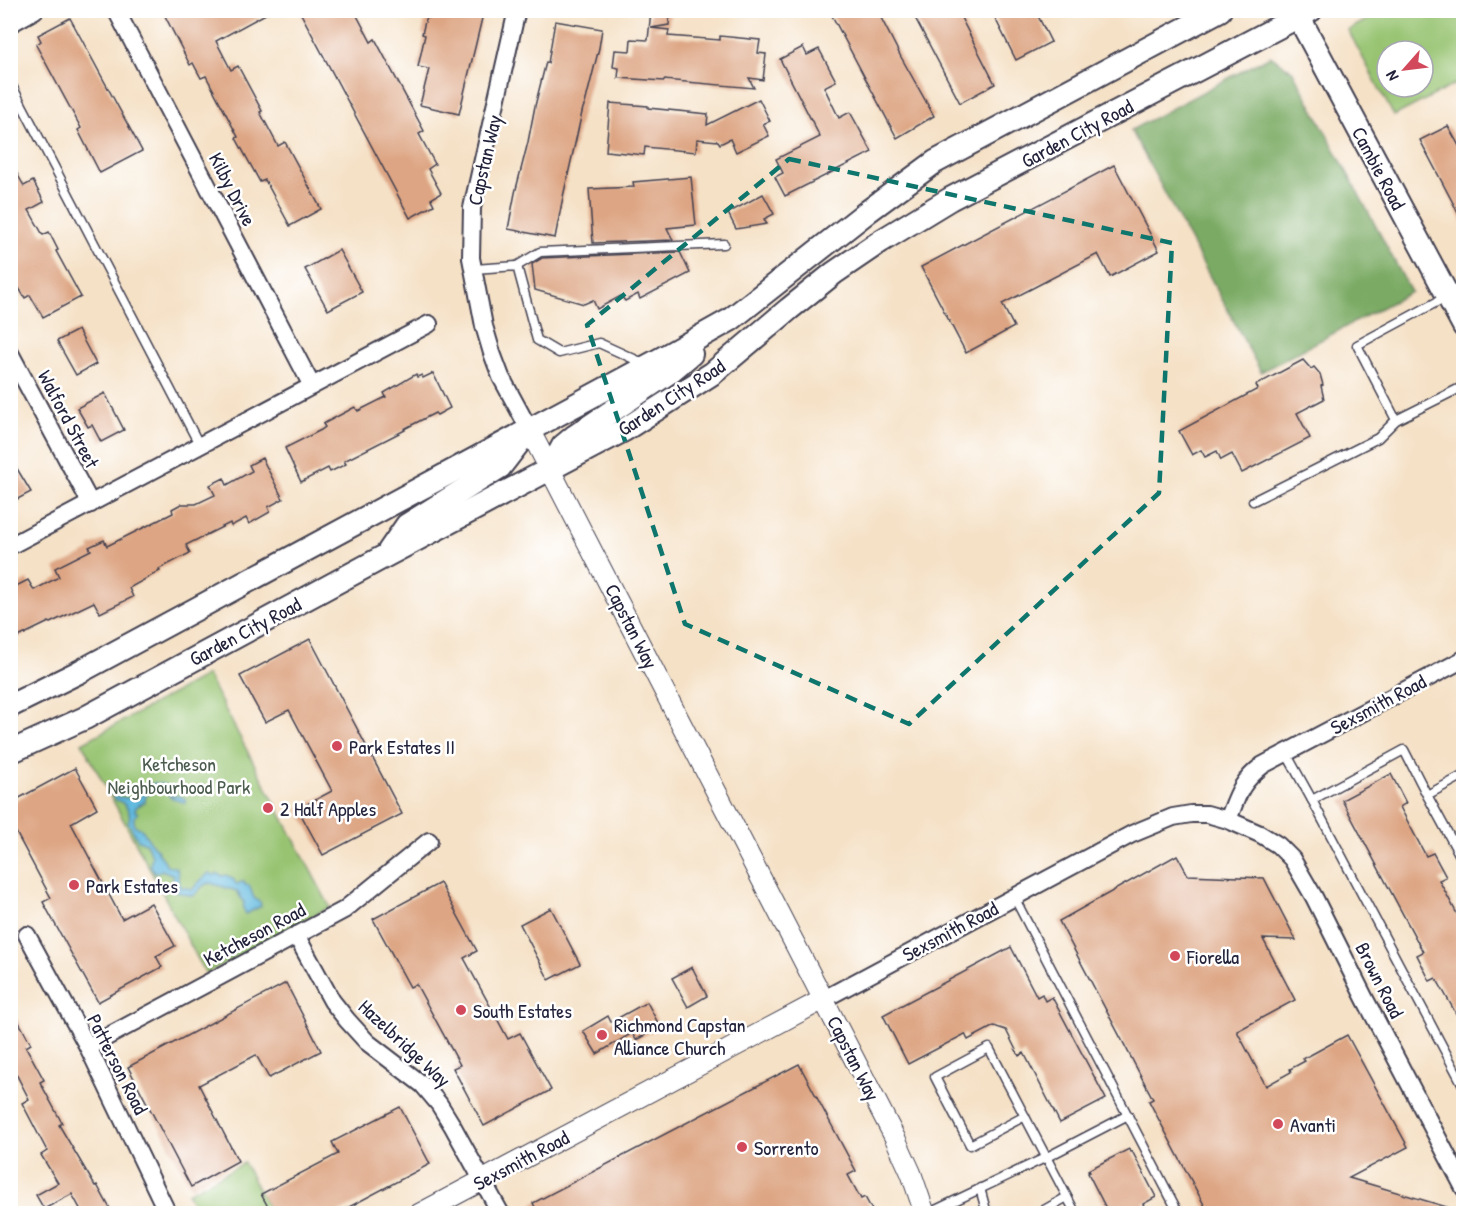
<svg xmlns="http://www.w3.org/2000/svg" width="1474" height="1224" font-family="'Patrick Hand',sans-serif">
	<style>
		.green { fill: #98c472; stroke: #5d7356; stroke-width: 1.5; fill-rule: evenodd }
		.forest { fill: #7aaa64; stroke: #4e6650; stroke-width: 1.5 }
		.water { fill: #62badf; stroke: #426e8d; stroke-width: 1.5 }
		.building { fill: #dda583 }
		.lines { fill: none; stroke-linecap: round; stroke-linejoin: round }
		.service-casing { stroke: #423f50; stroke-width: 11 }
		.minor-casing { stroke: #423f50; stroke-width: 20 }
		.tertiary-casing { stroke: #423f50; stroke-width: 22 }
		.secondary-casing { stroke: #423f50; stroke-width: 26 }
		.service { stroke: #fff; stroke-width: 8 }
		.minor { stroke: #fff; stroke-width: 16 }
		.tertiary { stroke: #fff; stroke-width: 20 }
		.secondary { stroke: #fff; stroke-width: 22 }
		.marked { fill: none; stroke: #0f766e; stroke-width: 4.5; stroke-dasharray: 12 8; stroke-linejoin: round }
		.poi-dot { fill: #d1495b; stroke: #fff; stroke-width: 2 }
		.labels { text-anchor: middle; dominant-baseline: central; stroke-width: 5; stroke-linejoin: round; paint-order: stroke }
		.street-label { font-size: 20px; fill: #22223b; stroke: #fff }
		.poi-label { font-size: 20px; fill: #22223b; stroke: #fff; text-anchor: start }
		.park-label { font-size: 20px; fill: #4b5b4e; stroke: #fff }
	</style>
	<rect width="100%" height="100%" fill="#fff"/>
	<filter id="ink" filterUnits="userSpaceOnUse"><feTurbulence type="fractalNoise" baseFrequency=".0167" numOctaves="2"/><feDisplacementMap in="SourceGraphic" scale="12" xChannelSelector="R" yChannelSelector="G"/><feConvolveMatrix kernelMatrix="1 2 1 2 8 2 1 2 1" color-interpolation-filters="sRGB"/></filter>
	<filter id="wash" filterUnits="userSpaceOnUse"><feTurbulence type="fractalNoise" baseFrequency=".008" numOctaves="4" result="noise"/><feDisplacementMap in="SourceGraphic" scale="24" xChannelSelector="R" yChannelSelector="G"/><feGaussianBlur stdDeviation="1.35" result="paint"/><feColorMatrix in="noise" values="0 0 0 0 0 0 0 0 0 0 0 0 0 0 0 0 0 1.4 0 .05"/><feComposite in="paint" operator="in"/></filter>
	<g filter="url(#wash)">
		<rect width="100%" height="100%" fill="#f5e1c6"/>
		<g class="green">
			<path d="M1385 10 1463 11V80L1394 116 1348 30ZM1387 51H1423V87H1387Z"/>
			<path d="M207 675 330 907 206 974 82 743Z"/>
			<path d="M244 1163 271 1213H198L187 1193Z"/>
		</g>
		<path class="forest" d="M1270 56 1293 71 1411 292 1261 372 1131 130Z"/>
		<path class="water" d="M154 783 166 785 172 796H180L185 799 186 802 185 803 171 798 165 789 156 786 153 792 146 795 145 802 136 807 135 811 138 813C135 816 133 817 134 822 135 829 137 825 141 829 148 835 148 844 157 849 159 857 166 859 166 865L177 868 179 883 182 888 185 887 192 890 197 884 209 873 214 875 218 874 223 876 226 875 234 880 236 884H238L241 882H244L245 885H249L254 898 260 902 261 906 246 914 243 908 244 903 237 891 210 883 204 885 193 896 177 892 172 882 174 875 162 870 155 873 150 865 152 856 146 843 138 840 128 822C133 813 125 802 116 800L109 787 110 786 117 796C123 799 130 797 137 799L141 796 142 789Z"/>
		<g id="blocks">
			<g class="building">
				<path d="M162 10H273L216 41 231 70 238 66 262 111 260 112 278 146 285 142 321 209 290 226 265 180 260 182 236 138 238 137 206 76 201 78 193 63 190 65Z"/>
				<path d="M299 10H354L371 42 375 39 424 131 419 134 435 164 428 169 441 193 431 199 434 205 410 218Z"/>
				<path d="M431 10H484L459 114 420 105 429 69 418 67 425 35 422 34 426 17 429 18Z"/>
				<path d="M651 10H670L669 25 651 28 669 30 668 36 720 40V36L760 40 758 53 766 54 763 80 749 78 754 88 664 80V81L618 78 619 68 613 67 615 50 630 51 631 39 648 40Z"/>
				<path d="M829 10H877L901 57 934 116 897 138Z"/>
				<path d="M911 10H957L995 84 960 103Z"/>
				<path d="M991 10H1035L1051 42 1016 60Z"/>
				<path d="M70 18 142 151 100 173 78 130 81 128 36 45 41 41 38 35Z"/>
				<path d="M555 21 602 29 599 48 585 104 583 108 563 197 555 238 508 229 515 193 528 142 535 106 546 62 548 63Z"/>
				<path d="M803 47 807 55 819 49 836 81 824 87 839 118 850 112 872 152 785 196 775 177 783 173 776 159 820 137 780 59Z"/>
				<path d="M759 99 770 121 763 124 769 136 736 152 730 139 720 144 718 141 697 139 696 152 645 147 644 155 606 151 610 103 648 106V108L708 114 707 125Z"/>
				<path d="M1448 126 1464 155V224L1420 140Z"/>
				<path d="M10 161 24 186 33 181 44 202 29 210 43 235 49 232 58 250 56 251 81 297 43 317 30 295 25 298 14 280 17 278 10 266Z"/>
				<path d="M1114 165 1159 251 1110 277 1098 254 1002 304 1014 327 966 353 921 267Z"/>
				<path d="M691 177 696 225 667 228 673 240 593 243 589 189 634 187 633 182Z"/>
				<path d="M763 194 774 214 764 219 767 224 736 229 728 213Z"/>
				<path d="M339 250 362 292 328 310 305 269Z"/>
				<path d="M680 252 690 273 640 299 638 294 625 301 621 296 597 309 593 300 584 304 535 290 532 264 542 258Z"/>
				<path d="M78 330 96 364 76 375 57 341Z"/>
				<path d="M1303 360 1311 369 1314 367 1320 374 1323 385 1321 386 1324 399 1297 413 1310 438 1242 473 1232 454 1221 460 1217 451 1205 457 1201 450 1192 455 1179 431 1258 389 1256 385Z"/>
				<path d="M433 373 450 408 437 415 435 413 404 429 405 430 344 461 346 464 330 472 328 468 301 482 285 448 321 430 325 427 323 424 355 407 358 411 386 397 384 393 416 374 417 377 422 375 423 378Z"/>
				<path d="M105 393 124 430 101 442 92 425 88 427 77 408Z"/>
				<path d="M10 457 31 492 10 503Z"/>
				<path d="M262 458 283 499 268 507 270 512 249 524 246 518 231 526 230 523 186 545 190 553 159 569 160 571 129 588 133 597 100 613 94 602 50 623 49 622 10 641V589L28 580 34 590 59 577 55 568 91 550 89 547 104 540 107 546 173 513 172 509 181 504H196L215 495 210 485 224 478 227 485 252 471 249 465Z"/>
				<path d="M310 639 402 814 323 855 298 809 332 791 289 710 265 722 240 676Z"/>
				<path d="M75 768 97 808 71 823 122 919 151 903 175 946 156 956 162 967 98 1002 43 902 51 898 10 821V803Z"/>
				<path d="M1391 774 1406 803 1400 807 1426 856 1433 853 1446 877 1439 880 1464 927V1028L1436 978 1430 981 1417 955 1423 952 1342 800Z"/>
				<path d="M1177 855 1188 875 1264 878 1296 940 1263 939 1295 1000 1237 1031 1266 1086 1291 1072 1290 1069 1305 1061 1303 1059 1347 1035 1408 1147 1349 1178 1457 1210V1214H1209L1149 1101 1153 1099 1059 921Z"/>
				<path d="M440 883 477 951 464 958 508 1039 520 1033 551 1090 484 1126 453 1068 460 1065 416 984 410 987 373 919Z"/>
				<path d="M551 908 580 964 549 980 520 924Z"/>
				<path d="M1011 947 1037 997 1042 994 1045 1001 1052 997 1106 1099 1060 1123 1024 1053 1019 1056 1006 1030 994 1026 968 1040 965 1034 908 1064 883 1015Z"/>
				<path d="M692 967 707 996 688 1007 672 978Z"/>
				<path d="M286 983 321 1051 269 1078 256 1055 199 1085 238 1161 191 1187 128 1067Z"/>
				<path d="M647 1002 660 1027 636 1040 632 1033 597 1054 583 1031 608 1016 611 1022Z"/>
				<path d="M10 1006 31 1044 26 1047 44 1080 40 1082 62 1123 59 1125 95 1186 97 1185 113 1214H83L72 1194 44 1209 36 1195 58 1183 41 1155 47 1151 22 1103 29 1099 10 1062Z"/>
				<path d="M799 1064 856 1171 848 1175 861 1199 865 1197 874 1214H538L533 1203Z"/>
				<path d="M400 1107 430 1164 336 1214H272L261 1194 338 1154 332 1142Z"/>
				<path d="M1129 1149 1130 1152 1132 1151 1156 1197 1143 1204 1148 1214H1109L1088 1173 1090 1172 1088 1170Z"/>
			</g>
		</g>
	</g>
	<g filter="url(#ink)">
		<use href="#blocks" fill-opacity="0" stroke="#423f50" stroke-width="1.5"/>
		<g class="lines">
			<g class="service-casing">
				<g id="service">
					<path d="M10 82 200 446"/>
					<path d="M517 266 540 252 724 244"/>
					<path d="M474 269 517 266 537 340 559 353 599 343 645 364"/>
					<path d="M1396 420 1357 345 1446 297"/>
					<path d="M1253 501 1378 438 1396 420 1464 386"/>
					<path d="M1286 753 1312 800"/>
					<path d="M1464 775 1427 795 1464 863"/>
					<path d="M1427 795 1404 750 1312 800 1464 1087"/>
					<path d="M1014 897 1179 1214"/>
					<path d="M1025 1116 970 1145 935 1077 989 1048 1076 1214"/>
					<path d="M980 1188 987 1214"/>
					<path d="M927 1214 1047 1157 1128 1115"/>
					<path d="M1037 1214 1067 1197"/>
				</g>
			</g>
			<g class="minor-casing">
				<g id="minor">
					<path d="M116 10 312 386"/>
					<path d="M517 10 472 208 471 258 484 326 492 353 501 377 529 429"/>
					<path d="M10 24 35 10"/>
					<path d="M10 353 91 504"/>
					<path d="M10 546 429 324"/>
					<path d="M1228 820C1238 794 1240 783 1263 765L1464 659"/>
					<path d="M27 935 88 1047 168 1214"/>
					<path d="M296 935 332 1001 347 1020 367 1042 423 1085 439 1104 452 1125 501 1214"/>
					<path d="M824 999 1132 834 1173 817 1191 814H1207L1228 820 1260 834 1278 845 1292 859 1314 897 1365 999 1464 1188"/>
					<path d="M88 1047 344 910 429 841"/>
				</g>
			</g>
			<g class="tertiary-casing">
				<g id="tertiary">
					<path d="M529 429 895 1138 911 1173 925 1214"/>
					<path d="M419 1214 824 999"/>
				</g>
			</g>
			<g class="secondary-casing">
				<g id="secondary">
					<path d="M1295 10 1464 326"/>
					<path d="M551 468 563 446 575 436 667 374 691 354"/>
					<path d="M389 551 407 525 500 467 524 436"/>
					<path d="M10 706 79 672 659 360 730 320 867 212 935 162 1220 10"/>
					<path d="M10 752 85 718 387 555 624 430 713 373 789 309 834 273 881 241 950 199 1311 10"/>
				</g>
			</g>
			<use href="#service" class="service"/>
			<use href="#minor" class="minor"/>
			<use href="#tertiary" class="tertiary"/>
			<use href="#secondary" class="secondary"/>
		</g>
	</g>
	<path class="marked" d="M789 159 1172 243 1159 493 909 724 685 624 587 325Z"/>
	<g class="poi-dot">
		<circle cx="337" cy="746" r="6"/>
		<circle cx="268" cy="808" r="6"/>
		<circle cx="74" cy="885" r="6"/>
		<circle cx="1175" cy="956" r="6"/>
		<circle cx="461" cy="1010" r="6"/>
		<circle cx="602" cy="1035" r="6"/>
		<circle cx="1278" cy="1124" r="6"/>
		<circle cx="742" cy="1147" r="6"/>
	</g>
	<g class="labels">
		<g class="street-label">
			<text transform="translate(1077 133) rotate(-28)">Garden City Road</text>
			<text transform="translate(484 160) rotate(-77)">Capstan Way</text>
			<text transform="translate(1379 168) rotate(62)">Cambie Road</text>
			<text transform="translate(233 189) rotate(63)">Kilby Drive</text>
			<text transform="translate(671 397) rotate(-33)">Garden City Road</text>
			<text transform="translate(69 419) rotate(62)">Walford Street</text>
			<text transform="translate(632 626) rotate(63)">Capstan Way</text>
			<text transform="translate(245 631) rotate(-28)">Garden City Road</text>
			<text transform="translate(1378 704) rotate(-28)">Sexsmith Road</text>
			<text transform="translate(950 931) rotate(-28)">Sexsmith Road</text>
			<text transform="translate(254 934) rotate(-28)">Ketcheson Road</text>
			<text transform="translate(1380 980) rotate(63)">Brown Road</text>
			<text transform="translate(405 1043) rotate(43)">Hazelbridge Way</text>
			<text transform="translate(854 1058) rotate(63)">Capstan Way</text>
			<text transform="translate(118 1064) rotate(63)">Patterson Road</text>
			<text transform="translate(521 1160) rotate(-28)">Sexsmith Road</text>
		</g>
		<g class="poi-label">
			<text x="349" y="746">Park Estates II</text>
			<text x="280" y="808">2 Half Apples</text>
			<text x="86" y="885">Park Estates</text>
			<text x="1187" y="956">Fiorella</text>
			<text x="473" y="1010">South Estates</text>
			<text x="614" y="1024">Richmond Capstan<tspan x="614" dy="23">Alliance Church</tspan></text>
			<text x="1290" y="1124">Avanti</text>
			<text x="754" y="1147">Sorrento</text>
		</g>
		<g class="park-label">
			<text x="179" y="763">Ketcheson<tspan x="179" dy="23">Neighbourhood Park</tspan></text>
		</g>
	</g>
	<rect width="1474" height="1224" fill="none" stroke="#fff" stroke-width="36"/>
	<g transform="translate(1405 69) rotate(242)"><circle r="28" fill="#ffffff" stroke="#a7a7b1" stroke-width="1.5"/>
	<path d="M0-4.5L10 22L0 15L-10 22Z" fill="#d1495b"/>
	<text y="-9" font-size="16" font-weight="bold" text-anchor="middle" fill="#22223b">N</text>
	</g>
</svg>
